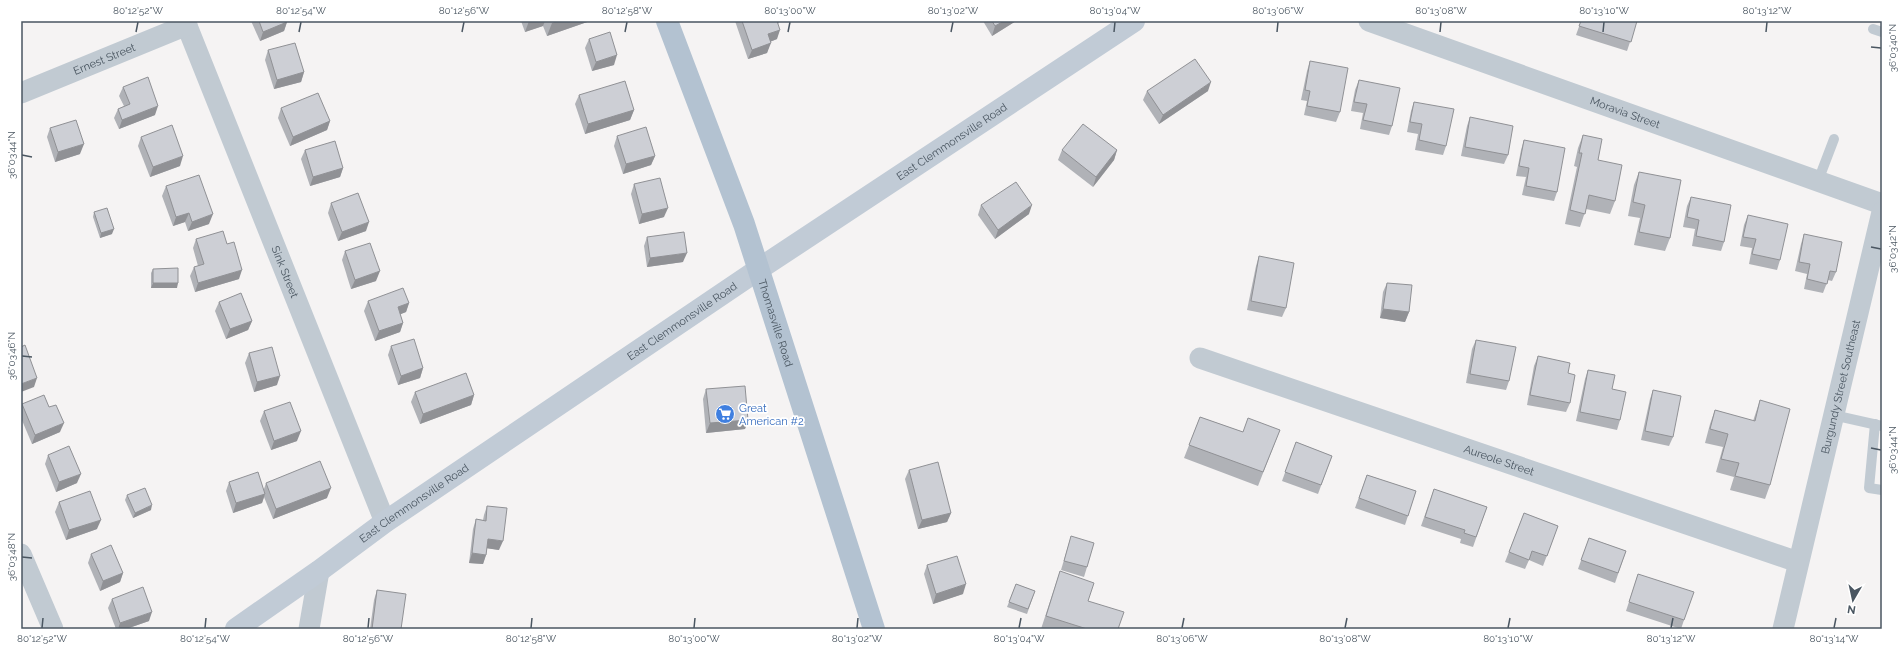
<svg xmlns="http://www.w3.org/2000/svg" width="1903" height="650" font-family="Raleway,sans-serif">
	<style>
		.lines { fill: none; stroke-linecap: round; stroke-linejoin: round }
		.lane { stroke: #c1cad2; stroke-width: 10 }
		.street { stroke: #c1cad2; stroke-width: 21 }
		.secondary { stroke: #c1cbd6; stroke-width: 22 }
		.primary { stroke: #b3c2d1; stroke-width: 22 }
		.wall { fill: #b0b2b7 }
		.shaded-wall { fill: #909195 }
		.building { fill: #cdcfd5; stroke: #909195 }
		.ticks { fill: none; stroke: #4a5661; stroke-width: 1.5 }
		.labels { text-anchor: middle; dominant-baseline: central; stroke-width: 3.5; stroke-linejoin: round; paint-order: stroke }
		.street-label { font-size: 11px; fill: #4a5661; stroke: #fff }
		.shop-label { font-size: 11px; fill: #366cbe; stroke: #fff; text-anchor: start }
		.neatline { fill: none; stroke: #4a5661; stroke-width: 1.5 }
		.ticks-label { font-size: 10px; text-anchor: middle; fill: #4a5661 }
	</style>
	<rect width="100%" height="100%" fill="#f5f3f3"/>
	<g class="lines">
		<g class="lane">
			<path d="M1873 29 1882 32"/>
			<path d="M1818 181 1834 139"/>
			<path d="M1833 415 1882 426"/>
			<path d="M1875 424 1869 488 1882 490"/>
		</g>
		<g class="street">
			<path id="s1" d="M185 21 385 522"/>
			<path id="s2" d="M1369 21 1882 204"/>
			<path id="s3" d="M21 93 187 25"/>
			<path id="s4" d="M1200 358 1798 562"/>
			<path d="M21 554 53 629"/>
			<path d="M309 629 319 571"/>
			<path id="s5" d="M1783 629 1882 212"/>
		</g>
		<path class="secondary" id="s6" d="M236 629 319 571 385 522 759 269 1134 21"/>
		<path class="primary" id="s7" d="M667 21 744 224 874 629"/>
	</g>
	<g class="wall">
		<path d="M251 21H287V22L284 31 260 41Z"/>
		<path d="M521 21H590L547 36 543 26 525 32Z"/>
		<path d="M735 21H780L778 24 777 39 770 42 767 53 748 59Z"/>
		<path d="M983 21H1016L992 36Z"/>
		<path d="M1581 21H1637L1627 51 1576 35Z"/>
		<path d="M589 39 614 65 592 71 585 48Z"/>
		<path d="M268 50 304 72 301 82 274 89 265 60Z"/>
		<path d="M1310 61 1340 112 1336 122 1304 115 1307 101 1301 100 1307 71Z"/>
		<path d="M1359 80 1392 126 1389 135 1360 129 1363 113 1351 111 1355 90Z"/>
		<path d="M123 87 155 115 119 129 114 118 118 109 124 106 119 96Z"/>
		<path d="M1147 91H1208L1159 124 1143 100Z"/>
		<path d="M579 95 634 110 630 120 585 134 575 104Z"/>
		<path d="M1414 102 1446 146 1443 155 1415 150 1418 134 1407 132 1411 111Z"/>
		<path d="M281 108 330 121 327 130 290 146 278 118Z"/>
		<path d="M1470 117 1508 155 1504 164 1461 156 1467 126Z"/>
		<path d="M50 128 80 154 55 162 47 137Z"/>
		<path d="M1583 135 1598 160 1615 201 1610 214 1586 209 1580 227 1565 224 1577 167 1574 166 1578 148Z"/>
		<path d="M617 136 655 156 651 165 623 174 614 146Z"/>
		<path d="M141 137 180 166 150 177 138 146Z"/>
		<path d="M1524 140 1557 192 1554 201 1522 195 1526 177 1516 176 1521 150Z"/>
		<path d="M305 150 343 168 340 177 310 186 301 159Z"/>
		<path d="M1062 150H1117L1114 160 1093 187 1058 160Z"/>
		<path d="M1639 172 1670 238 1665 251 1634 245 1640 218 1628 216 1634 185Z"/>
		<path d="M634 184 664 217 639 224 631 194Z"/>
		<path d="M166 186 209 224 188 231 185 222 173 226 162 196Z"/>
		<path d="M1691 197 1724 242 1721 251 1692 246 1695 229 1683 227 1687 206Z"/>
		<path d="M331 203 366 231 338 241 328 213Z"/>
		<path d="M981 205 1029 214 995 239 978 215Z"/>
		<path d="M94 212 112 234 100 238 93 217Z"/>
		<path d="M1748 215 1780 260 1777 270 1749 264 1752 248 1740 246 1744 225Z"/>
		<path d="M1804 234 1836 272 1832 281 1828 280 1823 293 1804 289 1807 274 1795 271 1801 244Z"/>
		<path d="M647 237 683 262 647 267 644 246Z"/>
		<path d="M196 239 239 279 195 292 190 276 194 267 198 266 193 248Z"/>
		<path d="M345 251 376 281 351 289 342 260Z"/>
		<path d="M1259 256 1286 308 1282 317 1247 310 1256 266Z"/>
		<path d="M153 269 177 288H151V273Z"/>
		<path d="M1387 283 1409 312 1405 322 1380 318 1383 292Z"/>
		<path d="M368 301 409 303 406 312 400 314 403 323 400 332 375 341 364 311Z"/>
		<path d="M219 302 252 321 248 330 226 339 215 311Z"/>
		<path d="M1476 340 1509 381 1506 390 1466 383 1472 349Z"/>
		<path d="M391 346 423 368 420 378 398 385 388 355Z"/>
		<path d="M249 353 277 385 254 392 245 363Z"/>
		<path d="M1538 356 1568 373 1570 403 1566 412 1527 405 1534 366Z"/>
		<path d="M1588 370 1612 389 1620 420 1617 430 1576 421 1585 379Z"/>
		<path d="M706 389 748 420 745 429 706 433 703 399Z"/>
		<path d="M1653 390 1673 437 1669 446 1641 440 1650 399Z"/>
		<path d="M415 392 474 395 471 405 420 424 411 402Z"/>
		<path d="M1760 400 1770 485 1765 499 1730 490 1734 477 1716 472 1723 447 1705 443 1710 424 1715 410 1753 421Z"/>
		<path d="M22 404 49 407 60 432 32 444 21 418V407Z"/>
		<path d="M264 411 297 441 271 450 260 421Z"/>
		<path d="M1200 417 1243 432 1280 430 1258 486 1184 458Z"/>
		<path d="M1296 442 1332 456 1318 494 1282 481Z"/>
		<path d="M48 455 77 483 56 492 45 464Z"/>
		<path d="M909 470 951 513 947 522 918 529 905 479Z"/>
		<path d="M1367 475 1416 491 1405 525 1355 508Z"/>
		<path d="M229 482 264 489 266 483 327 498 273 519 264 497 262 503 233 513 226 491Z"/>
		<path d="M1434 489 1487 507 1473 547 1460 543 1461 539 1421 526Z"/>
		<path d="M127 495 151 510 133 518 125 500Z"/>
		<path d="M59 502 97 529 66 540 55 512Z"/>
		<path d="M487 506 499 550 487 548 486 555 483 564 469 563 473 529 476 519 483 520 484 515Z"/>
		<path d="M1524 513 1558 526 1543 566 1529 560 1525 569 1505 562Z"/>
		<path d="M1071 536 1087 567 1084 577 1061 570Z"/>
		<path d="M1589 538 1626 551 1615 583 1578 569Z"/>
		<path d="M91 554 123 573 120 582 100 591 88 563Z"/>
		<path d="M927 565 963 594 933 604 924 574Z"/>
		<path d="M1060 571 1088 601 1118 629H1041Z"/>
		<path d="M1638 574 1684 620 1681 629 1626 611Z"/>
		<path d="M1016 584 1035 591 1027 614 1007 607Z"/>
		<path d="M377 590 401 629H370L374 600Z"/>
		<path d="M112 599 149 621 126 629H116L108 608Z"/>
	</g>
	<g class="shaded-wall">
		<path d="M529 21H545L543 26 525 32Z"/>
		<path d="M557 21H590L547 36 552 23Z"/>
		<path d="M1004 21H1016L992 36 995 26Z"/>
		<path d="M287 22 284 31 260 41 263 32Z"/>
		<path d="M780 30 777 39 764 44 768 34Z"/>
		<path d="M771 43 767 53 748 59 752 50Z"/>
		<path d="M617 55 614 65 592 71 596 62Z"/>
		<path d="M304 72 301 82 274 89 277 80Z"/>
		<path d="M1211 82 1208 91 1159 124 1163 115Z"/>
		<path d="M158 106 155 115 119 129 122 120Z"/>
		<path d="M634 110 630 120 585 134 588 124Z"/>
		<path d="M330 121 327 130 290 146 293 137Z"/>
		<path d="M84 144 80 154 55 162 58 152Z"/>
		<path d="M1117 150 1114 160 1093 187 1096 177Z"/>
		<path d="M183 156 180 166 150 177 153 167Z"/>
		<path d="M655 156 651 165 623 174 626 164Z"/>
		<path d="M343 168 340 177 310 186 313 177Z"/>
		<path d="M1032 205 1029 214 995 239 998 230Z"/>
		<path d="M668 208 664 217 639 224 642 214Z"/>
		<path d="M189 213 185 222 173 226 176 217Z"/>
		<path d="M213 214 209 224 188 231 192 222Z"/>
		<path d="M369 222 366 231 338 241 342 232Z"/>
		<path d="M114 229 112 234 100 238 101 233Z"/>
		<path d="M687 253 683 262 647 267 650 258Z"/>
		<path d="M242 270 239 279 195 292 198 283Z"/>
		<path d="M380 271 376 281 351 289 355 280Z"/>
		<path d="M153 283H178L177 288H151Z"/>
		<path d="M409 303 406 312 394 317 398 307Z"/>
		<path d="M1383 309 1409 312 1405 322 1380 318Z"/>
		<path d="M252 321 248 330 226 339 230 329Z"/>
		<path d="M403 323 400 332 375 341 379 331Z"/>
		<path d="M423 368 420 378 398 385 401 376Z"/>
		<path d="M280 376 277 385 254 392 257 382Z"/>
		<path d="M37 378 34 387 21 392V384Z"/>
		<path d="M474 395 471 405 420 424 423 414Z"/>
		<path d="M748 420 745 429 706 433 710 423Z"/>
		<path d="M64 423 60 432 32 444 35 435Z"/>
		<path d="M301 431 297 441 271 450 274 441Z"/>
		<path d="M81 474 77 483 56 492 59 482Z"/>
		<path d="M331 488 327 498 273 519 276 509Z"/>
		<path d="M265 494 262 503 233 513 236 503Z"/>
		<path d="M152 505 151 510 133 518 135 513Z"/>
		<path d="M951 513 947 522 918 529 922 520Z"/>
		<path d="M101 520 97 529 66 540 69 530Z"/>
		<path d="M488 539 503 541 499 550 485 548Z"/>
		<path d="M472 553 486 555 483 564 469 563Z"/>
		<path d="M123 573 120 582 100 591 103 581Z"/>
		<path d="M966 584 963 594 933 604 936 594Z"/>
		<path d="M152 612 149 621 126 629H118L120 623Z"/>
	</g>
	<g class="building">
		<path d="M259 21H287V22L263 32Z"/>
		<path d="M742 21H777L780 30 768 34 771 43 752 50Z"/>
		<path d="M992 21H1004L995 26Z"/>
		<path d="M1581 21H1637L1631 42 1579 26Z"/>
		<path d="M610 32 617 55 596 62 589 39Z"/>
		<path d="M295 43 304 72 277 80 268 50Z"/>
		<path d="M1195 59 1211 82 1163 115 1147 91Z"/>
		<path d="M1310 61 1348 68 1340 112 1307 106 1310 91 1305 90Z"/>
		<path d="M148 77 158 106 122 120 118 109 130 104 123 87Z"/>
		<path d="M1359 80 1400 88 1392 126 1363 120 1367 104 1354 102Z"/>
		<path d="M625 81 634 110 588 124 579 95Z"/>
		<path d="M318 93 330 121 293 137 281 108Z"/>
		<path d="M1414 102 1454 109 1446 146 1419 140 1422 124 1410 122Z"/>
		<path d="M1470 117 1513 126 1508 155 1465 147Z"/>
		<path d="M76 120 84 144 58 152 50 128Z"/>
		<path d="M1083 124 1117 150 1096 177 1062 150Z"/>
		<path d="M172 125 183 156 153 167 141 137Z"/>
		<path d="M646 127 655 156 626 164 617 136Z"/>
		<path d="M1583 135 1602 139 1598 160 1622 165 1615 201 1589 195 1585 214 1570 210 1582 153H1579Z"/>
		<path d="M1524 140 1565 148 1557 192 1526 186 1529 168 1519 166Z"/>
		<path d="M335 141 343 168 313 177 305 150Z"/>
		<path d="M1639 172 1681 180 1670 238 1639 232 1645 205 1633 202Z"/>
		<path d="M199 175 213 214 192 222 189 213 176 217 166 186Z"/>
		<path d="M660 178 668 208 642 214 634 184Z"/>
		<path d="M1016 182 1032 205 998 230 981 205Z"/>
		<path d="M358 193 369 222 342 232 331 203Z"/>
		<path d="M1691 197 1731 205 1724 242 1696 236 1699 220 1687 217Z"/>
		<path d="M107 208 114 229 101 233 94 212Z"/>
		<path d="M1748 215 1788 224 1780 260 1752 254 1756 239 1743 237Z"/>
		<path d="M223 231 227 244 234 242 242 270 198 283 194 267 204 264 196 239Z"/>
		<path d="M684 232 687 253 650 258 647 237Z"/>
		<path d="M1804 234 1842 242 1836 272 1830 271 1827 284 1807 279 1810 264 1799 262Z"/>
		<path d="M370 243 380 271 355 280 345 251Z"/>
		<path d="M1259 256 1294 263 1286 308 1251 301Z"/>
		<path d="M178 268V283H153V269Z"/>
		<path d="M1387 283 1412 285 1409 312 1383 309Z"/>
		<path d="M403 288 409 303 398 307 403 323 379 331 368 301Z"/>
		<path d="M241 293 252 321 230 329 219 302Z"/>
		<path d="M414 339 423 368 401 376 391 346Z"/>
		<path d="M1476 340 1516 347 1509 381 1470 374Z"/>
		<path d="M25 345 37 378 21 384V347Z"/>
		<path d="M272 347 280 376 257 382 249 353Z"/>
		<path d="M1538 356 1570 363 1568 373 1575 375 1570 403 1530 395Z"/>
		<path d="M1588 370 1615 375 1612 389 1626 392 1620 420 1580 412Z"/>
		<path d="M466 373 474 395 423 414 415 392Z"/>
		<path d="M745 386 748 420 710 423 706 389Z"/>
		<path d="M1653 390 1681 396 1673 437 1645 431Z"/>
		<path d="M44 395 49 407 56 405 64 423 35 435 22 404Z"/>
		<path d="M1760 400 1790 409 1770 485 1735 476 1739 463 1721 459 1728 434 1710 429 1715 410 1755 421Z"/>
		<path d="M290 402 301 431 274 441 264 411Z"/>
		<path d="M1200 417 1243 432 1248 418 1280 430 1263 472 1189 445Z"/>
		<path d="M1296 442 1332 456 1321 485 1285 472Z"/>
		<path d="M69 446 81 474 59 482 48 455Z"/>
		<path d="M320 461 331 488 276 509 266 483Z"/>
		<path d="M938 462 951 513 922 520 909 470Z"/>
		<path d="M258 472 265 494 236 503 229 482Z"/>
		<path d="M1367 475 1416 491 1408 516 1359 498Z"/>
		<path d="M145 488 152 505 135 513 127 495Z"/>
		<path d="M1434 489 1487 507 1476 537 1464 533 1465 530 1425 517Z"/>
		<path d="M90 491 101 520 69 530 59 502Z"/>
		<path d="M487 506 507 508 503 541 488 539 486 555 472 553 476 519 486 521Z"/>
		<path d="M1524 513 1558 526 1547 556 1532 551 1529 560 1509 552Z"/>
		<path d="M1071 536 1094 543 1087 567 1064 561Z"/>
		<path d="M1589 538 1626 551 1618 573 1581 560Z"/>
		<path d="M111 545 123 573 103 581 91 554Z"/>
		<path d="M957 556 966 584 936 594 927 565Z"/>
		<path d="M1060 571 1094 583 1088 601 1124 612 1118 629H1087L1046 616Z"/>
		<path d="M1638 574 1694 592 1684 620 1629 602Z"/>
		<path d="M1016 584 1035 591 1028 609 1009 602Z"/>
		<path d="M143 587 152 612 120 623 112 599Z"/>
		<path d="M377 590 406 594 401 629H372Z"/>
	</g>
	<path class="ticks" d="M136 32 138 22M299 32 301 22M462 32 464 22M625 32 627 22M788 32 790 22M951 32 953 22M1114 32 1115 22M1277 32 1278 22M1440 32 1441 22M1603 32 1604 22M1766 32 1767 22M1871 47 1881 48M22 155 32 157M1871 247 1881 249M22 356 32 357M1871 448 1881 450M22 557 32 558M42 628 43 618M205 628 206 618M368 628 369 618M531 628 532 618M694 628 695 618M857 628 858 618M1019 628 1021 618M1182 628 1184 618M1345 628 1347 618M1508 628 1510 618M1671 628 1673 618M1834 628 1836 618"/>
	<defs>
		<g id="supermarket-disc" transform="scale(1)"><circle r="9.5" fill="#3f7fe0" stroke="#fff"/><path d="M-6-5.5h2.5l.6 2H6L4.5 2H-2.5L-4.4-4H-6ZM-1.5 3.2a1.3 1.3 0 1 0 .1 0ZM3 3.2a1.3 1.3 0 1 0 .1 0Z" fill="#fff"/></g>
	</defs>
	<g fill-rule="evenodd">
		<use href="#supermarket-disc" x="725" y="414"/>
	</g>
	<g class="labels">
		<g class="street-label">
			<text stroke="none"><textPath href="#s3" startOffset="90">Ernest Street</textPath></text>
			<text stroke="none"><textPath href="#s2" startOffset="272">Moravia Street</textPath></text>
			<text stroke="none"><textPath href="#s6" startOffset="866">East Clemmonsville Road</textPath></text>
			<text stroke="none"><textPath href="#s1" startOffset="270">Sink Street</textPath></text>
			<text stroke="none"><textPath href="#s6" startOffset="542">East Clemmonsville Road</textPath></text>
			<text stroke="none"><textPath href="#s7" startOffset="321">Thomasville Road</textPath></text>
			<text stroke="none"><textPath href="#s5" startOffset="249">Burgundy Street Southeast</textPath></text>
			<text stroke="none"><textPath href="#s4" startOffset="316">Aureole Street</textPath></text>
			<text stroke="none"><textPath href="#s6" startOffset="218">East Clemmonsville Road</textPath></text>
		</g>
		<g class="shop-label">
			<text x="739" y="408">Great<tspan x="739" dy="13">American #2</tspan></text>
		</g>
	</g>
	<rect width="1903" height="650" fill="none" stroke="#ffffff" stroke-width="44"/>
	<g transform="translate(1853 600) rotate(189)" stroke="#ffffff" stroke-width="3" paint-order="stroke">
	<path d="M0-3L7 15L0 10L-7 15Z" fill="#4a5661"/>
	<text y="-6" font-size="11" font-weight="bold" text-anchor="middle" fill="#4a5661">N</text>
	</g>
	<rect x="22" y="22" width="1859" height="606" class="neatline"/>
	<g class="ticks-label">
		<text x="138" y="14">80°12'52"W</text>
		<text x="301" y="14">80°12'54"W</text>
		<text x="464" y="14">80°12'56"W</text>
		<text x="627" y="14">80°12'58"W</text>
		<text x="790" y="14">80°13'00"W</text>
		<text x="953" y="14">80°13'02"W</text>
		<text x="1115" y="14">80°13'04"W</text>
		<text x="1278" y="14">80°13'06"W</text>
		<text x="1441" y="14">80°13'08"W</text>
		<text x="1604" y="14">80°13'10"W</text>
		<text x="1767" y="14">80°13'12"W</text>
		<text transform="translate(1892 48) rotate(-90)" y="4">36°03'40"N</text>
		<text transform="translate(11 155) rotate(-90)" y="4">36°03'44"N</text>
		<text transform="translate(1892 249) rotate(-90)" y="4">36°03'42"N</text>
		<text transform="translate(11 356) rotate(-90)" y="4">36°03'46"N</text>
		<text transform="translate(1892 450) rotate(-90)" y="4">36°03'44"N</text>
		<text transform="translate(11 557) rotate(-90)" y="4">36°03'48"N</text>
		<text x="42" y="642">80°12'52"W</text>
		<text x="205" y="642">80°12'54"W</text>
		<text x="368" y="642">80°12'56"W</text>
		<text x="531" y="642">80°12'58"W</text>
		<text x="694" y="642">80°13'00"W</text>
		<text x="857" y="642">80°13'02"W</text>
		<text x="1019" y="642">80°13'04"W</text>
		<text x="1182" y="642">80°13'06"W</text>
		<text x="1345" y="642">80°13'08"W</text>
		<text x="1508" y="642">80°13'10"W</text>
		<text x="1671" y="642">80°13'12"W</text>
		<text x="1834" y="642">80°13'14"W</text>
	</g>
</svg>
